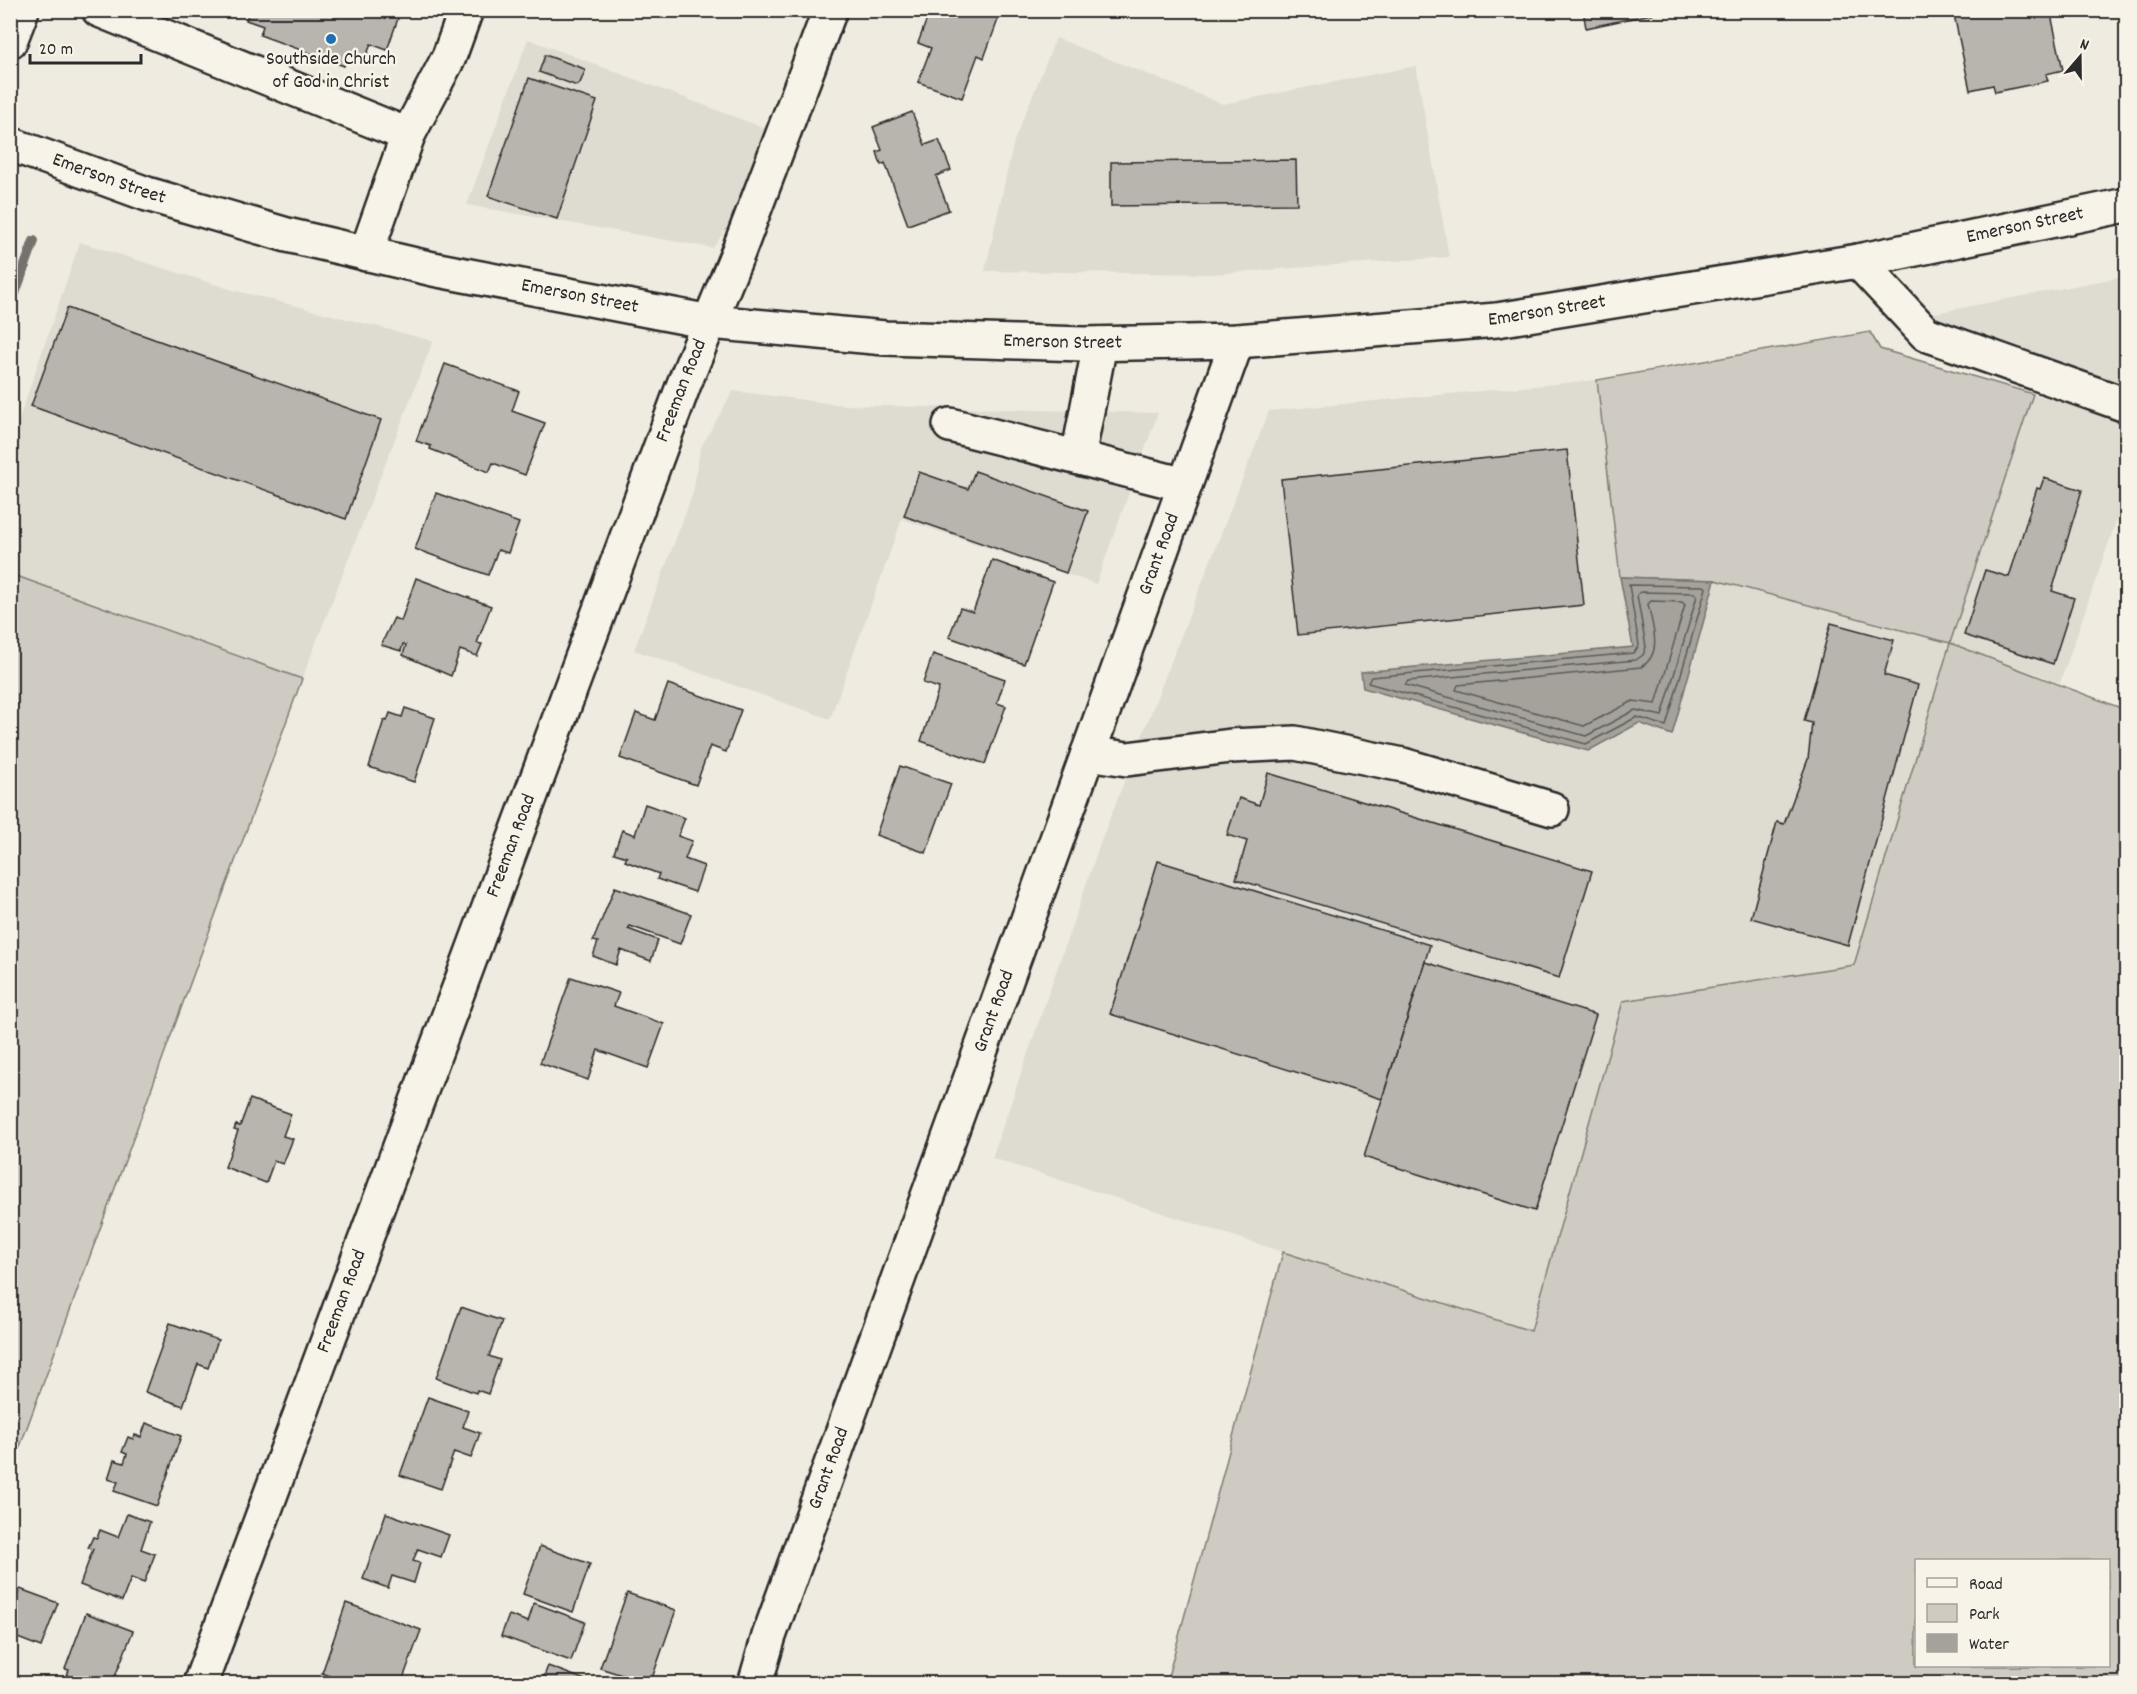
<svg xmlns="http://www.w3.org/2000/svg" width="2137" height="1694" font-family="Dekko,sans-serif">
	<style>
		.built { fill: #dedbd1 }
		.green { fill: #cfcbc2; stroke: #7d7b76; stroke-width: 1.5; fill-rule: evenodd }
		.water { fill: #a4a29a; stroke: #74726e; stroke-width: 1.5 }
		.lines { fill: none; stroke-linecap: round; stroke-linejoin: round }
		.shore { stroke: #5b5b57; stroke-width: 1.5 }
		.stream { stroke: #74726e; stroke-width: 10 }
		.building { fill: #b8b5ae; stroke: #2b2b2b; stroke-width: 1.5 }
		.minor-casing { stroke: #2b2b2b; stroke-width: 38 }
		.major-casing { stroke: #2b2b2b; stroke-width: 38 }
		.minor { stroke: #f7f3e8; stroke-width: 33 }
		.major { stroke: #f7f3e8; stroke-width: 33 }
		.poi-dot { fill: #1f6fb2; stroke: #f7f3e8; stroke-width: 2 }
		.labels { text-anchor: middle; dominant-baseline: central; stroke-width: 5; stroke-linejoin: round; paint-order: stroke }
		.poi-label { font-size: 20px; fill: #2b2b2b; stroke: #f7f3e8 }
		.street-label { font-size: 20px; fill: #2b2b2b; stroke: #f7f3e8 }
	</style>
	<rect width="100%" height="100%" fill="#efebe0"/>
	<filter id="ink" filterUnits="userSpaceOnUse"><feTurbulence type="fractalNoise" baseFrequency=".0167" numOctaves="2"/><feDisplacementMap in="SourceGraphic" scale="12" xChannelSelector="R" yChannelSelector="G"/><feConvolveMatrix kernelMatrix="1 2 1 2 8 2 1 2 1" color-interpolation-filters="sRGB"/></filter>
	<g filter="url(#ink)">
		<g class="built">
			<path d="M1056 38 1223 104 1416 66 1449 257 1211 274 985 271 1014 141Z"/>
			<path d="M528 39 767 129 737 212 713 248 467 205Z"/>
			<path d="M80 242 233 290 433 341 302 679 11 574V442Z"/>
			<path d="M2126 276V395L1933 329 1925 315Z"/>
			<path d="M1597 380 1620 577 1633 647 1362 672 1588 751 1639 723 1672 735 1715 580 1950 643 2033 394 2126 420V493L2060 683 1950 643 1854 965 1623 1001 1531 1332 992 1158 1101 841 1269 411Z"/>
			<path d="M733 391 844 405 1158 413 1096 584 902 519 830 719 634 650 693 493 700 449Z"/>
		</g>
		<g class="green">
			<path d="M1870 332 1880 349 2033 394 1950 643 2126 710V1683L1166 1684 1283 1252 1531 1331 1623 1001 1854 965 1950 643 1715 580 1620 577 1597 380ZM1916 1560H2108V1666H1916Z"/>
			<path d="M11 574 302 679 11 1471 10 574Z"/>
		</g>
		<path class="water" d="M1620 577 1715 580 1672 735 1639 723 1588 751 1363 688 1361 672 1633 647Z"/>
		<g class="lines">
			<g class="shore">
				<path d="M1629 585 1704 586 1706 588 1666 726 1637 717 1586 744 1368 683 1371 677 1634 653 1639 645Z"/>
				<path d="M1640 592 1694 593 1697 596 1662 716 1635 710 1586 736 1405 685 1408 681 1636 660 1643 655 1646 647 1637 595Z"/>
				<path d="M1651 601 1682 602 1685 605 1656 704 1633 701 1584 726 1456 690 1458 685 1641 667C1664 654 1652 625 1648 604Z"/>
			</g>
			<path class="stream" d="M10 307 34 241"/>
		</g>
		<g class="building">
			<path d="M250 10H401L387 50 371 44 364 62 348 56 344 66 260 35 263 26 246 20Z"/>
			<path d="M944 10H983L999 17 984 58 978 55 962 98 918 82 931 48 918 43 928 16 940 21Z"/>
			<path d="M1583 10H1656L1657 13 1586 28Z"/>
			<path d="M1953 10H2050L2063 70 2046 74 2048 81 1995 92 1993 85 1970 90Z"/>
			<path d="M545 55 582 68 585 71 580 83 577 86 539 72Z"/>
			<path d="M529 78 597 101 557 219 488 196Z"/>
			<path d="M912 112 925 145 939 140 951 170 936 176 949 210 908 225 885 163 881 165 877 152 882 150 873 127Z"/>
			<path d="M1296 160 1297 204 1111 206V162Z"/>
			<path d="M67 308 381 420 346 519 31 406Z"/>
			<path d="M445 364 519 391 512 411 545 423 525 475 493 463 489 472 430 449 431 446 416 441Z"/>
			<path d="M1567 450 1584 605 1298 635 1281 479Z"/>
			<path d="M975 471 1088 511 1066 573 904 516 919 472 968 489Z"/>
			<path d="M2044 478 2082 490 2052 591 2074 598 2053 664 1964 635 1985 570 2009 577 2037 488 2040 489Z"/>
			<path d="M436 493 519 523 508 553 498 550 488 575 415 549Z"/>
			<path d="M992 560 1053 582 1024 664 949 637 960 608 973 612Z"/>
			<path d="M416 578 491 606 477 643 482 644 477 656 460 650 451 676 403 655 406 645 403 644 401 651 381 645 394 618 401 621Z"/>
			<path d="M1831 623 1894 640 1884 675 1918 685 1848 945 1751 918 1777 822 1784 824 1808 759 1812 723 1804 721Z"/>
			<path d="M933 654 1005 679 997 703 1006 706 985 764 921 741 939 688 923 683Z"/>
			<path d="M668 684 741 710 726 752 710 746 696 785 620 758 636 713 655 720Z"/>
			<path d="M405 708 435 718 414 782 369 767 384 720 387 721 390 713 402 717Z"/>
			<path d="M900 766 951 784 926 853 876 835Z"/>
			<path d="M1268 773 1592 871 1559 978 1236 879 1247 841 1227 835 1239 798 1259 805Z"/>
			<path d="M645 804 685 818 678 836 692 841 685 859 704 866 695 892 657 879 659 874 625 861 627 857 614 853 622 830 635 835Z"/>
			<path d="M1158 861 1430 945 1382 1099 1110 1014Z"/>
			<path d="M615 887 691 914 680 944 630 926 628 929 658 940 651 961 621 950 616 965 593 956 598 942 593 941Z"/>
			<path d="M1425 962 1596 1015 1535 1211 1364 1157Z"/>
			<path d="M571 977 619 993 614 1006 664 1024 648 1068 598 1050 588 1080 540 1063Z"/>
			<path d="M250 1099 291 1114 283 1136 293 1139 283 1164 274 1161 266 1183 225 1167 238 1131 234 1130 236 1125 240 1126Z"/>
			<path d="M461 1307 502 1321 489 1356 500 1360 488 1394 477 1390 476 1393 436 1378Z"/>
			<path d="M170 1323 218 1340 208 1368 198 1364 183 1406 145 1392Z"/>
			<path d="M428 1397 468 1411 463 1427 480 1433 471 1458 454 1452 441 1489 400 1475Z"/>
			<path d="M146 1423 181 1436 157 1506 114 1491 118 1482 108 1479 114 1460 124 1463 127 1454 122 1452 128 1437 133 1439 135 1435 141 1437Z"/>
			<path d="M386 1513 449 1535 441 1557 418 1549 413 1561 420 1563 414 1583 392 1576 388 1588 363 1579Z"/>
			<path d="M127 1514 150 1522 141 1549 155 1554 144 1583 131 1578 122 1601 80 1585 93 1549 88 1548 93 1537 97 1538 100 1530 118 1537Z"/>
			<path d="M540 1546 590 1564 573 1612 523 1594Z"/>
			<path d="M20 1589 58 1603 41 1647 10 1635V1613Z"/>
			<path d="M627 1593 676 1610 650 1684 600 1668Z"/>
			<path d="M346 1603 421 1630 401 1684H351L322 1673Z"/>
			<path d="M534 1603 585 1622 571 1661 501 1636 509 1615 528 1622Z"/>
			<path d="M86 1613 133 1631 112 1684H64L69 1670 65 1669Z"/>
			<path d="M548 1666 596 1684H541Z"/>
		</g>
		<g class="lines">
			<g class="minor-casing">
				<g id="minor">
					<path d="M99 10 408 135"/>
					<path d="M10 41 22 10"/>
					<path d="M366 254 408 135 449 57 466 10"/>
					<path d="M1858 261 1926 334 2126 405"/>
					<path d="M950 425 1185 485"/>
					<path d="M1078 457 1100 344"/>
					<path d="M1088 753 1127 759 1231 746 1295 743 1403 765 1552 809"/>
					<path id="s1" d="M200 1684 684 384 739 250 830 10"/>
					<path id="s2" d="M755 1684 769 1636 1237 341"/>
				</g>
			</g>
			<g class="major-casing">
				<g id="major">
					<path id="s3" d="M10 144 147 194 287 235 433 269 710 322 885 338 1084 344 1237 341 1497 320 1858 261 2126 205"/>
				</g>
			</g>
			<use href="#minor" class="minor"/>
			<use href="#major" class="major"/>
		</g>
	</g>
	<circle class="poi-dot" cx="331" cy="39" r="6"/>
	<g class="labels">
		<g class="poi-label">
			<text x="331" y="60">Southside Church<tspan x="331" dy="23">of God in Christ</tspan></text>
		</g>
		<g class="street-label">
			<text stroke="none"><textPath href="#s3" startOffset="105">Emerson Street</textPath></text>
			<text stroke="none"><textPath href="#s3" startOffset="2049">Emerson Street</textPath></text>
			<text stroke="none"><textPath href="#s3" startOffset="591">Emerson Street</textPath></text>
			<text stroke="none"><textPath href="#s3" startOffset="1563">Emerson Street</textPath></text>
			<text stroke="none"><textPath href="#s3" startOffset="1077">Emerson Street</textPath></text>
			<text stroke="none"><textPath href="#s1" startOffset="1380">Freeman Road</textPath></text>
			<text stroke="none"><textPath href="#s2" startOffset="1200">Grant Road</textPath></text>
			<text stroke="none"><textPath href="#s1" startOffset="894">Freeman Road</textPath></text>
			<text stroke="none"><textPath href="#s2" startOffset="714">Grant Road</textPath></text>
			<text stroke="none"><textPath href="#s1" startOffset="408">Freeman Road</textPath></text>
			<text stroke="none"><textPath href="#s2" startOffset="228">Grant Road</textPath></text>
		</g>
	</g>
	<rect width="2137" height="1694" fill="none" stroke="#f7f3e8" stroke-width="36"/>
	<rect x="18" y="18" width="2101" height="1658" fill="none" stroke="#2b2b2b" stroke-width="2" filter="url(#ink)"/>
	<rect x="1915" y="1559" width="195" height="108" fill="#f7f3e8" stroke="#a5a39c" stroke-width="1.5"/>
	<rect x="1927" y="1578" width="30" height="9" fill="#f7f3e8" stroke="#a5a39c" stroke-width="1.5"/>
	<text x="1969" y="1589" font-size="18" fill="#2b2b2b">Road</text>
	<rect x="1927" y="1604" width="30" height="18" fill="#cfcbc2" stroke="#a5a39c" stroke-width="1.5"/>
	<text x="1969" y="1619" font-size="18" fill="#2b2b2b">Park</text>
	<rect x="1927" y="1634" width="30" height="18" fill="#a4a29a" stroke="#a5a39c" stroke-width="1.5"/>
	<text x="1969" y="1649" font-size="18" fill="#2b2b2b">Water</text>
	<g transform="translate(2080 57) rotate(20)" stroke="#f7f3e8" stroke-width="4.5" paint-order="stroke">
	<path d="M0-4.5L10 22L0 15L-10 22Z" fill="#2b2b2b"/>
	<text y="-9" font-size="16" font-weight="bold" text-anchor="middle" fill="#2b2b2b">N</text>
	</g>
	<path d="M30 54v9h111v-9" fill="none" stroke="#2b2b2b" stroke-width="3"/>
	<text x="39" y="54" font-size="18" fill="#2b2b2b" stroke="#f7f3e8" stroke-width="4.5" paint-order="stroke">20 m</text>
</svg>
